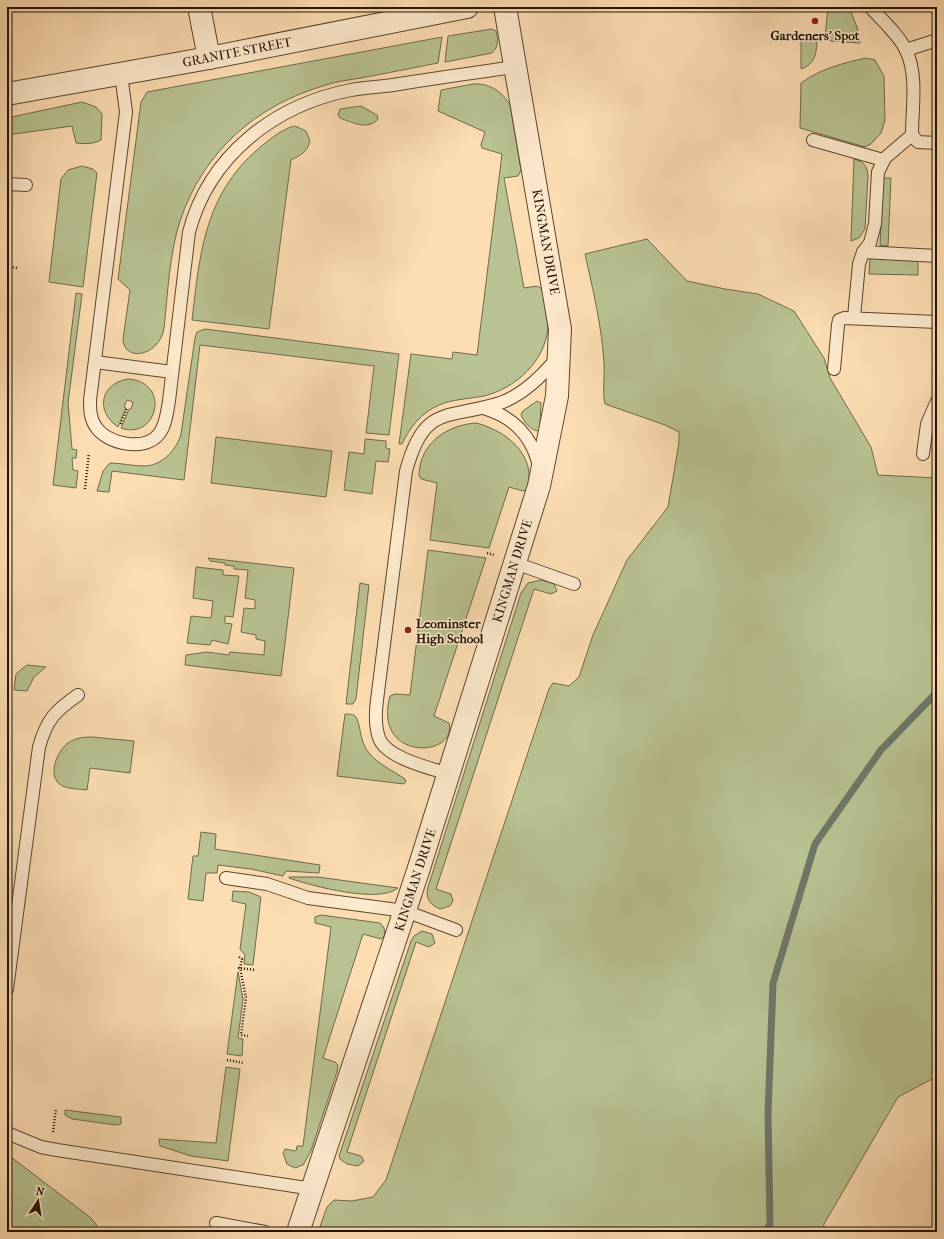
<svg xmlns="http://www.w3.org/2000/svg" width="944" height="1239" font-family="'IM FELL French Canon',serif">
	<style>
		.green { fill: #b9c292; stroke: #6e6a4a }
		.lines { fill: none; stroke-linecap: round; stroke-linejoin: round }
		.stream { stroke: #6d7869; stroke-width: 7 }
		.service-casing { stroke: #5a462e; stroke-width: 14 }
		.minor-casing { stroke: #5a462e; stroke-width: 24 }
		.path { stroke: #231302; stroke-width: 2.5; stroke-dasharray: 1 2; stroke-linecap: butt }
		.service { stroke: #feeace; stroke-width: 12 }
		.minor { stroke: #feeace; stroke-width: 22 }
		.poi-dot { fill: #8f2418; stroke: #feeace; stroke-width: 1.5 }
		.labels { text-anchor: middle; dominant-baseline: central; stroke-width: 3; stroke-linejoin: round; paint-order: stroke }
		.poi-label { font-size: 13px; font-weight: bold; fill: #231302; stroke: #feeace }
		.street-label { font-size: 13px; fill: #231302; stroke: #feeace }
	</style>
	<rect width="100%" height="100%" fill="#fddeb3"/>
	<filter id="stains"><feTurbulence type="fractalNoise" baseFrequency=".005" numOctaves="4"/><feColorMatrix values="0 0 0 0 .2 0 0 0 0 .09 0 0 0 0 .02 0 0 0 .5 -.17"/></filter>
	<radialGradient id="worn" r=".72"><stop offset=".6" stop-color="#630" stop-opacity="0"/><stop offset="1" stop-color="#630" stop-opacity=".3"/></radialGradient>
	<g class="green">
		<path d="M828 7H849L857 27 860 43 831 41 825 37Z"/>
		<path d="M492 29 496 31C498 40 499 46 492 53L445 62 448 36Z"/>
		<path d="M801 35 817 37C817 51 816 64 801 69Z"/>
		<path d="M442 37 438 63C413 68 387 73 361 78 350 80 337 81 326 85 256 105 203 152 180 221 169 255 168 293 164 328 160 356 124 363 123 339L130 290 118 279 141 102 147 92Z"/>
		<path d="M866 58 875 60 884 76 885 120 881 133 871 144 865 147 800 128 801 83C820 69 843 63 866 58Z"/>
		<path d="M473 84C489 83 502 91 510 105L521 170 518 176 504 178 524 288 537 286 542 289C544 301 548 314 548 326 546 361 516 388 484 396 469 399 453 399 439 405 421 413 410 427 402 444H399L411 354 452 359 453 352 477 355 502 154 482 148 481 145 485 132 438 111 441 90Z"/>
		<path d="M82 102 96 107 102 114 101 140C94 144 85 144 76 143L72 126 7 135V118Z"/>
		<path d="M361 106 377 115 378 119C368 131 351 122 340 118L338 115 340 109Z"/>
		<path d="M295 126 306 131 310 141C307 152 301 155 291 160L269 329 192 320C200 251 205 191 264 144 273 137 284 128 295 126Z"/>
		<path d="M854 159C864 162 867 165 868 176L865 229 859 238 851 241Z"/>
		<path d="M82 166 93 169 97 173 83 287 49 282 61 179 68 170Z"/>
		<path d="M883 178H891L888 246 880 245Z"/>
		<path d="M647 239 687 281 725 289 758 294 794 311 824 358 830 378 871 447 878 475 937 478V1078L932 1079 898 1097 824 1224 823 1232H318L327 1207 334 1200 352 1201 373 1197 386 1180 549 689 553 683 569 686 579 677 593 635 627 560 668 507 679 443V432L665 425 605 404C602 391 605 378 604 364 602 327 593 290 585 254Z"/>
		<path d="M870 258 916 261 918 263V275L869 274Z"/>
		<path d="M76 293 82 294 68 403 72 449 77 450 76 458H72L73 470 78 471 76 488 53 485Z"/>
		<path d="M205 329 399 354 389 435 366 433 374 366 200 345 184 480 112 471 109 492 97 491 103 471 110 463C121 463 132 466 144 466 162 466 177 449 181 434L195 338 197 332Z"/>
		<path d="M128 379C172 382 157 441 121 428L129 409H131L133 402 127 400 124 407 126 408 118 427C95 411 100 384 128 379Z"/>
		<path d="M537 401 541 403 540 428 539 431C531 431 524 422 521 415L523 411Z"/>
		<path d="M476 423C505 430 538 455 527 490L523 491 509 487 489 548 430 540 437 483 421 479 419 475C420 443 447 425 476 423Z"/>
		<path d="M216 437 332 451 326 497 211 483Z"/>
		<path d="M365 439 386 441V448L390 449 388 462 376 461 372 494 344 490 349 452 364 454Z"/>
		<path d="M428 550 486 558 434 716 449 723C458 758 372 762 390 696L395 694 410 695Z"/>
		<path d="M208 558 294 568 281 676 185 665 186 655 207 652 229 655 230 652 264 655 265 641 256 639V635L241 632 244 608 255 609V600L245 598 248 570 234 569V566L225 565V563L210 561Z"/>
		<path d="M196 567 223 570V575L239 576 233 617 225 616V623L232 624 228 644 212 640 210 645 187 643 191 616 211 618 213 601 193 598Z"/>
		<path d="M541 580 554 584 557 591 551 594 534 589 436 889 451 894 453 901 450 906 440 909C430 905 425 898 428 887L521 593 528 583Z"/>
		<path d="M360 583 369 585 356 699 353 704H346Z"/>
		<path d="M27 665 46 667 34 677 27 691 14 690 16 674Z"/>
		<path d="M345 714C349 714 354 714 356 717 361 725 359 741 369 753 379 765 392 770 405 779L406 781 404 784 337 776Z"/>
		<path d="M92 737 134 741 130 773 90 768 87 790C80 789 71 789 65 787 45 780 56 752 68 743 75 738 83 737 92 737Z"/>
		<path d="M201 832 216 834 215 849 320 865 319 873 286 871 283 876 251 869 218 865 217 873H206L203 901 188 899 193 856H198Z"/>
		<path d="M289 877H318L398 888C379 904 312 886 289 878Z"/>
		<path d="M233 891 249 892 261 897 253 965 244 964 245 955 240 949 246 904 232 901Z"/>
		<path d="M321 915 380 923 384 928 385 935 381 939 363 934 323 1058 335 1062 338 1065 337 1072 311 1151 303 1165 295 1168 287 1164 283 1153 285 1149 296 1151 297 1146H303L331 927 315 923V917Z"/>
		<path d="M422 931 432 934 435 943 429 947 416 942 347 1152 361 1156 364 1161 358 1166 347 1164 340 1159 339 1156 411 941 414 936Z"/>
		<path d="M238 972 243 999 238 1038 243 1039 242 1056 227 1054Z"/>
		<path d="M226 1067 240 1069 228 1161 191 1156 160 1146 159 1139 216 1143Z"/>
		<path d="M65 1110 121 1117V1124L116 1125 72 1119 65 1115Z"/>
		<path d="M7 1154 91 1218 102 1232H7Z"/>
	</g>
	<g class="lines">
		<path class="stream" d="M765 1232 770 1224 768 1114 773 983 815 844 881 750 937 692"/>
		<g class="service-casing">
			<g id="service">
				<path d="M870 7C882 20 898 34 906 50 918 75 912 108 912 135L918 142 937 143"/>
				<path d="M906 50 937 40"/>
				<path d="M121 74 126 112 90 400C90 409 90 419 96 427 107 444 145 452 159 434 166 425 167 412 169 401L189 232C209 156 274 105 351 90 366 87 383 87 399 84 438 78 477 72 516 67"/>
				<path d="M813 140 883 160"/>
				<path d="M7 184 26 185"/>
				<path d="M863 252 937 256"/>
				<path d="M854 317 859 264 863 252 870 243 875 224 878 172 885 158 912 135"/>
				<path d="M95 362 172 372"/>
				<path d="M834 369 838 325 839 320 844 318 937 322"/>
				<path d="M483 408C512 416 532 436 539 466"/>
				<path d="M923 454 927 424 937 401"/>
				<path d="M515 563 574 584"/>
				<path d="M449 774C430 768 386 758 379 738 374 723 376 707 378 692L406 471C424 404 446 420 500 403 523 395 542 376 557 358"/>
				<path d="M226 878 267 884 308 898 405 911 456 930"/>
				<path d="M7 989 39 747C47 719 55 711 78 695"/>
				<path d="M7 1133 41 1147 57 1150 313 1189"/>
				<path d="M216 1223 265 1232"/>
			</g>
		</g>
		<g class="minor-casing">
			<g id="minor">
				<path d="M199 7 209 58"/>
				<path d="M7 94 209 58 467 7"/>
				<path d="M298 1232 418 871 539 486 557 396 560 329 505 7"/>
			</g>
		</g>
		<g class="path">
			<path d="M7 266 17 268"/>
			<path d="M121 424 127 408"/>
			<path d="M85 489 89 453"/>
			<path d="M487 553 494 555"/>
			<path d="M239 957 242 959 240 968 246 998 241 1035 248 1036"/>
			<path d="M238 968 256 970"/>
			<path d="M227 1060 244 1063"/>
			<path d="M53 1132 56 1109"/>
		</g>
		<use href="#service" class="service"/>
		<use href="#minor" class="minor"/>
	</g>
	<g class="poi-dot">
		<circle cx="815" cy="21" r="4"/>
		<circle cx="408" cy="630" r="4"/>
	</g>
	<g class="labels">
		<g class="poi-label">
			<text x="815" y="35">Gardeners' Spot</text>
			<text x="416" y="623" text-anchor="start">Leominster<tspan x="416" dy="15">High School</tspan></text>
		</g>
		<g class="street-label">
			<text transform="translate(237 52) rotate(-11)">GRANITE STREET</text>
			<text transform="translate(546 242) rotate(80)">KINGMAN DRIVE</text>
			<text transform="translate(512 571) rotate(-73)">KINGMAN DRIVE</text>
			<text transform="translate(415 880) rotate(-72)">KINGMAN DRIVE</text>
		</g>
	</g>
	<rect width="944" height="1239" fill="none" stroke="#fddeb3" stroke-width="24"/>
	<rect x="8" y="8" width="928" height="1223" fill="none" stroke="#231302" stroke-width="2"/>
	<rect x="12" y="12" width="920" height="1215" fill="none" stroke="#231302"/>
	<g transform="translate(38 1201) rotate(12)" stroke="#feeace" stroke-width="3" paint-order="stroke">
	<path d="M0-3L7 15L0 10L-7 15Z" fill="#231302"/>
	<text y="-6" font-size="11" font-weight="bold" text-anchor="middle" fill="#231302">N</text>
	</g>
	<rect width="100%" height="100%" filter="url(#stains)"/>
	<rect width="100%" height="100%" fill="url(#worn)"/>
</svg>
